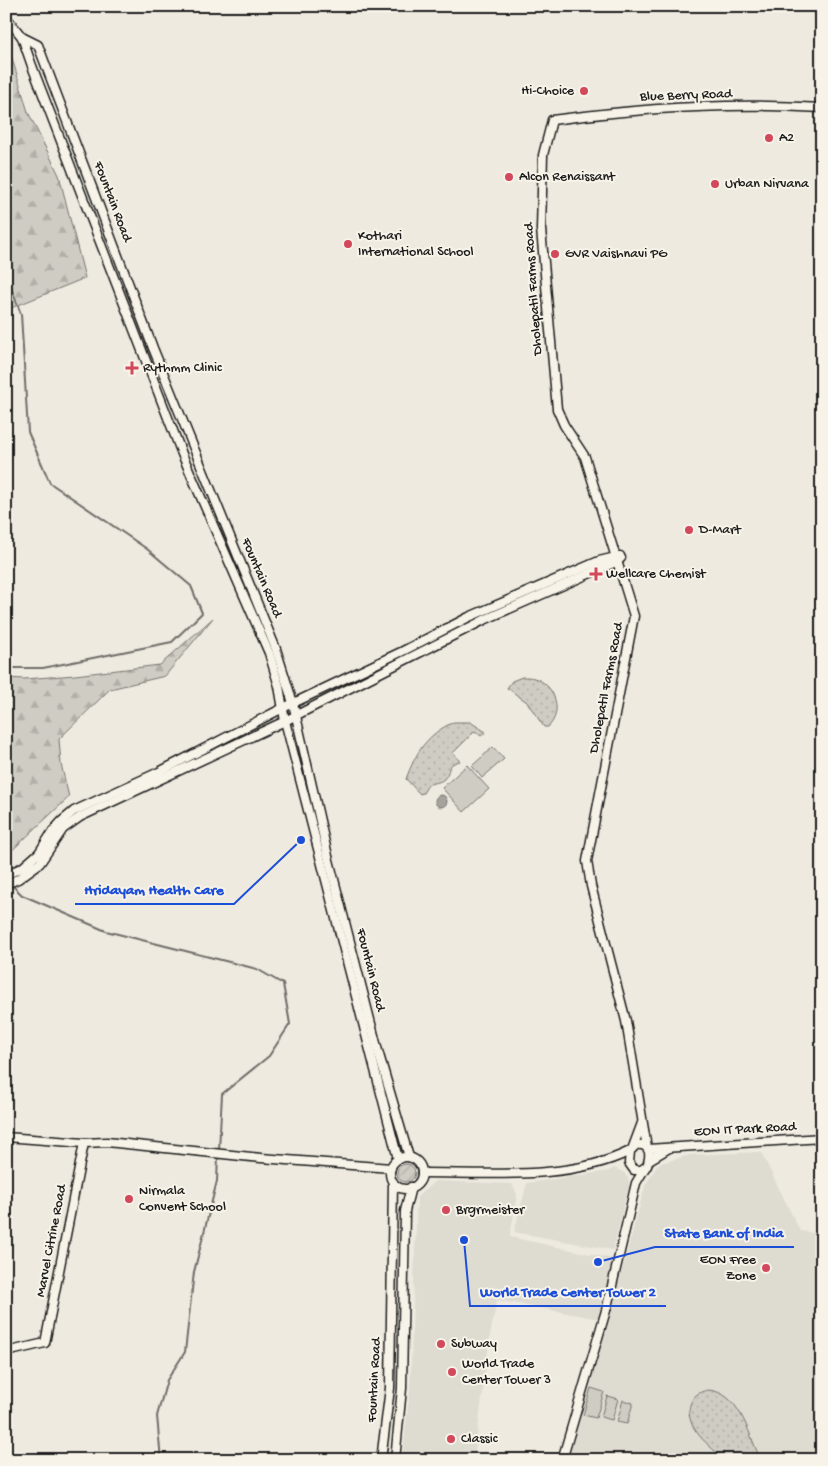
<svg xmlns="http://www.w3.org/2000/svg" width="828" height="1466" font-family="'Gochi Hand',sans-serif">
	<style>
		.built { fill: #dedbd1 }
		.grass { fill: url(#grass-dots); stroke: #767470 }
		.forest { fill: url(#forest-firs); stroke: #767470 }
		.garden { fill: url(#garden-furrows); stroke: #767470 }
		.pitch { fill: #cfccc3; stroke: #767470 }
		.water { fill: #a6a39d; stroke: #6f6d69 }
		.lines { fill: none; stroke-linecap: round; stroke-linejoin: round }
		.stream { stroke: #6f6d69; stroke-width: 2 }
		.minor-casing { stroke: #1c1c1c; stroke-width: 11 }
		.minor { stroke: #f7f3e8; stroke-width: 8 }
		.poi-dot { fill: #d1495b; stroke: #f7f3e8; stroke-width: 2 }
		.labels { text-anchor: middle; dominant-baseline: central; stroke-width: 4; stroke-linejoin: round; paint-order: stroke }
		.poi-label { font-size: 14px; fill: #1c1c1c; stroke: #f7f3e8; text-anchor: start }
		.street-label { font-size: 14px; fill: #1c1c1c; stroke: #f7f3e8 }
		.leader { fill: none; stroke: #1d4ed8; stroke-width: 2 }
		.callout-dot { fill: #1d4ed8; stroke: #f7f3e8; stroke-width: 2 }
		.callout-label { font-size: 15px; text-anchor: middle; font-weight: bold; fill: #1d4ed8; stroke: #f7f3e8; stroke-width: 4; stroke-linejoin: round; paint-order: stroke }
	</style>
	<defs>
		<pattern id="grass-dots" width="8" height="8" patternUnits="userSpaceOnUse" patternTransform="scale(1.25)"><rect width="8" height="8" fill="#cfccc3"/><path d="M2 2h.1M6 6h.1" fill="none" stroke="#b1afa7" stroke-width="1.8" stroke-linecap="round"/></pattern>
		<pattern id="forest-firs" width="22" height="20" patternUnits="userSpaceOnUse" patternTransform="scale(1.25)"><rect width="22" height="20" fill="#cfccc3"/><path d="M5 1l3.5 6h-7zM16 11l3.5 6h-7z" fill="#b1afa7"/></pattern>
		<pattern id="garden-furrows" width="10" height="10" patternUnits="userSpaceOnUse" patternTransform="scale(1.25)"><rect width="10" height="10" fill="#cfccc3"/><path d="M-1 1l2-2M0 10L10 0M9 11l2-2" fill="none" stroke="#b1afa7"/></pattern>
	</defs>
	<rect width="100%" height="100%" fill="#eeeae0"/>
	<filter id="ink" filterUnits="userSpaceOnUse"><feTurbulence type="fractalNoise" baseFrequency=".02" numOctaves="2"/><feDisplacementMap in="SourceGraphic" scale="10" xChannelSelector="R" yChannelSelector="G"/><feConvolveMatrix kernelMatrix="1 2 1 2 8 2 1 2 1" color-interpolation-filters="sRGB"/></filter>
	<g filter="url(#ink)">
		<g class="built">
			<path d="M761 1152 800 1231 822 1234V1460H566L609 1318 645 1186 658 1164 690 1155Z"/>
			<path d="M614 1168 623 1172 628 1178 630 1187 627 1192 613 1250 514 1232 527 1183 609 1171Z"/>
			<path d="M435 1181 512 1184 517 1195 510 1237 618 1260 599 1319 497 1300 490 1335 474 1460H402L410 1389 417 1197Z"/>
		</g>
		<g class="grass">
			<path d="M522 677C526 677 531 677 534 678 555 684 564 712 548 727H544L527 702 507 688 512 681Z"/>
			<path d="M454 722H470L486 732 481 736 475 731 453 753 460 761C445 765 452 770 444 779 440 783 434 782 428 785L423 793 420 794 406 779C416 752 427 734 454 722Z"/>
			<path d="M708 1390C739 1392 748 1432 759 1456V1460H725C710 1446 684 1428 690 1405 693 1395 699 1392 708 1390Z"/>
		</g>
		<g class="forest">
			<path d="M6 38 28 112 59 175 85 278 6 310Z"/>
			<path d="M213 618 165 676 110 689 59 739 61 764 69 797 6 856V678L24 679 75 675 160 665Z"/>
		</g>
		<circle class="garden" cx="406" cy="1173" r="9"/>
		<g class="pitch">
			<path d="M493 747 504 759 482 778 472 766Z"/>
			<path d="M467 765 489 789 464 812 442 788Z"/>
			<path d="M591 1388 604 1392 596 1418 583 1415Z"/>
			<path d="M607 1396 618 1399 612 1420 601 1417Z"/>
			<path d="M623 1400 633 1403 627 1424 617 1422Z"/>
		</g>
		<circle class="water" cx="441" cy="801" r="6"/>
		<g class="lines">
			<g class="stream">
				<path d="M6 224 9 246 7 277 21 314 28 432 50 483 147 549 191 586 202 613 172 642 43 668H6"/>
				<path d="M12 885 22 895 106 931 257 969 283 984 290 1024 269 1056 222 1094 219 1150"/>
				<path d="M161 1460 157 1416 167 1380 185 1352 194 1272 217 1181 218 1155"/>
			</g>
			<g class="minor-casing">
				<g id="minor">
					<path d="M6 17 22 37 32 66 182 454 269 653 279 686 285 721 398 1159"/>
					<path d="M22 37 38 45 153 348 276 649 293 703 328 856 378 1051 409 1157"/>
					<path d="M6 875 23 867 39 853 53 831 62 821 74 811 159 772 283 708 403 651 469 617 599 561 620 556"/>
					<path d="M6 884 18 879 40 863 63 829 80 817 285 721 484 620 618 561 621 558"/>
					<path d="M6 1137 84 1143 107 1142 261 1158 391 1168"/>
					<path d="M636 1145C651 1143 651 1155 647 1166L641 1170H634L629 1163 630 1151Z"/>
					<path d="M633 1147 642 1123"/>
					<path d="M647 1148 626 1021 591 886 587 861 634 616 585 457 564 425 557 409 541 229 543 155 552 120C641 108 732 102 822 108"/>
					<path d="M648 1149 822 1138"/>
					<circle cx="406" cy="1173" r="16"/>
					<path d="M649 1160 669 1148"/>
					<path d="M422 1173C487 1173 570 1181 630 1151"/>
					<path d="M6 1352 45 1343 84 1143"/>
					<path d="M381 1460 390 1388 393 1182"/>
					<path d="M395 1460 402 1388 405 1211 411 1187"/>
					<path d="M562 1460 607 1307 636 1183 645 1168"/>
				</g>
			</g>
			<use href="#minor" class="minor"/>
		</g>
	</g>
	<g class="poi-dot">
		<circle cx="584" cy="91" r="5"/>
		<circle cx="769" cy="138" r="5"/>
		<circle cx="509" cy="177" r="5"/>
		<circle cx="715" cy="184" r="5"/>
		<circle cx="348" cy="244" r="5"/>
		<circle cx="555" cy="254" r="5"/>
		<path d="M129.5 360.5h5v5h5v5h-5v5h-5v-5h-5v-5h5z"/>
		<circle cx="689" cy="530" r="5"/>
		<path d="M593.5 566.5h5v5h5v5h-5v5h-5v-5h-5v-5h5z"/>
		<circle cx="129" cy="1199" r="5"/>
		<circle cx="446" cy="1210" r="5"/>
		<circle cx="766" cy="1268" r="5"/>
		<circle cx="441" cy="1344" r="5"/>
		<circle cx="452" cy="1372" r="5"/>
		<circle cx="451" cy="1439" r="5"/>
	</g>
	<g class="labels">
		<g class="poi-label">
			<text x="574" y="91" text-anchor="end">Hi-Choice</text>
			<text x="779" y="138">A2</text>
			<text x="519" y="177">Alcon Renaissant</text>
			<text x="725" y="184">Urban Nirvana</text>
			<text x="358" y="236">Kothari<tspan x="358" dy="16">International School</tspan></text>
			<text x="565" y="254">GVR Vaishnavi PG</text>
			<text x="143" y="368">Rythmm Clinic</text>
			<text x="699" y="530">D-Mart</text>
			<text x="606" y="574">Wellcare Chemist</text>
			<text x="139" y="1191">Nirmala<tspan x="139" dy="16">Convent School</tspan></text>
			<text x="456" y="1210">Brgrmeister</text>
			<text x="756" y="1260" text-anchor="end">EON Free<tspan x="756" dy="16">Zone</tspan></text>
			<text x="451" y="1344">Subway</text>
			<text x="462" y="1364">World Trade<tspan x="462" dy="16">Center Tower 3</tspan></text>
			<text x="461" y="1439">Classic</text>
		</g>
		<g class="street-label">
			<text transform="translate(686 96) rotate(-2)">Blue Berry Road</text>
			<text transform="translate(112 202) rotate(69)">Fountain Road</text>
			<text transform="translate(534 289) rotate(-94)">Dholepatil Farms Road</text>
			<text transform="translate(261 578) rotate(67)">Fountain Road</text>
			<text transform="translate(607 688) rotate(-79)">Dholepatil Farms Road</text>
			<text transform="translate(370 970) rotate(76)">Fountain Road</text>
			<text transform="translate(745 1130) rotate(-3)">EON IT Park Road</text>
			<text transform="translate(52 1241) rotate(-79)">Marvel Citrine Road</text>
			<text transform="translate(375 1380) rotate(-87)">Fountain Road</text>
		</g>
	</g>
	<path class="leader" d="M301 840L234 904H75M598 1262L655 1247H794M464 1240L470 1306H666"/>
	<g class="callout-dot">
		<circle cx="301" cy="840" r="5"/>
		<circle cx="598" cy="1262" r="5"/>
		<circle cx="464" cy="1240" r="5"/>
	</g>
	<g class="callout-label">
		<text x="154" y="894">Hridayam Health Care</text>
		<text x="724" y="1237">State Bank of India</text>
		<text x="568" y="1296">World Trade Center Tower 2</text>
	</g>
	<rect width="828" height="1466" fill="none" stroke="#f7f3e8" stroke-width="25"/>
	<rect x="12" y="12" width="803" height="1441" fill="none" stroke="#1c1c1c" stroke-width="2" filter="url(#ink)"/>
</svg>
